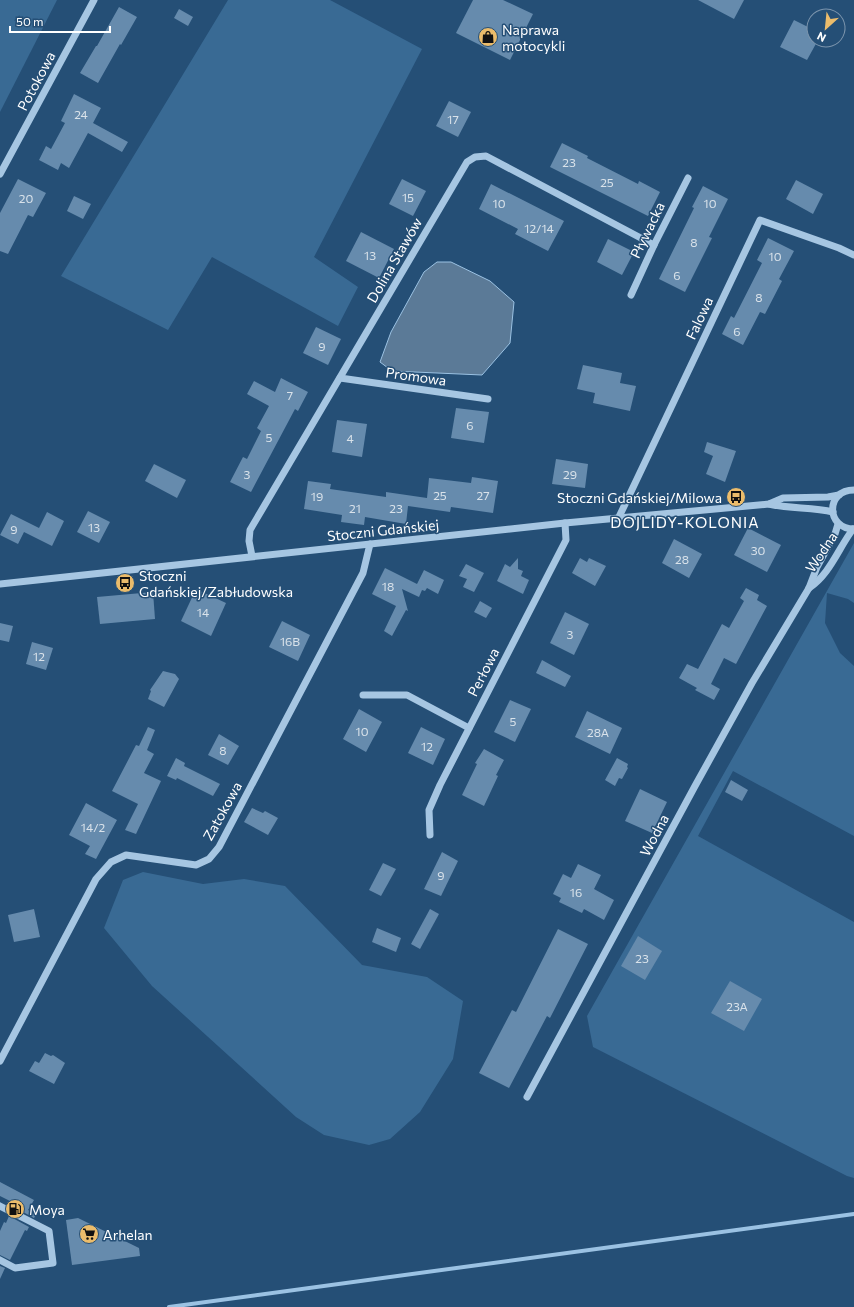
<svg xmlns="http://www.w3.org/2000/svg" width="854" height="1307" font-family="Commissioner,sans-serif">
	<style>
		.green { fill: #396a94 }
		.water { fill: #5b7a97; stroke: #9bc2e3 }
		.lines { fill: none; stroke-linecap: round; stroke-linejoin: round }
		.stream { stroke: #9bc2e3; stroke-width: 4 }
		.building { fill: #668bad }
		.minor { stroke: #a6c6e2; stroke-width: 7 }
		.labels { text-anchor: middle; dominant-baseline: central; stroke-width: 3; stroke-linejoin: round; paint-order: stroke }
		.number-label { font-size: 12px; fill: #d9e2ea }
		.poi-label { font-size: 14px; fill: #fff; stroke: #254f76; text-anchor: start }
		.street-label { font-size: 14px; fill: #fff; stroke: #254f76 }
		.neighbourhood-label { font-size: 15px; letter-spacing: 1px; fill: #fff; stroke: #254f76 }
	</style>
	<rect width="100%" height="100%" fill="#254f76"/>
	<g class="green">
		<path d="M0 0H57L0 112Z"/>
		<path d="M228 0H330L422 49 314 257 358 287 338 326 212 257 168 330 61 276Z"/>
		<path d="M854 543V603L848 599 827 593 825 623 840 653 854 666V836L733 771 698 836 854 922V1178L847 1176 593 1047 587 1016Z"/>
		<path d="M143 872 203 884 244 879 285 886 362 965 427 977 463 1001 453 1059 420 1112 390 1139 369 1145 324 1135 296 1117 152 986 104 928 123 880Z"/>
	</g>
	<path class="water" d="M437 262H451L490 281 514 302 510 343 482 375 392 371 380 362 391 332 424 272Z"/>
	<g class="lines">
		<path class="stream" d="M169 1307 854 1214"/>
	</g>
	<g class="building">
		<path d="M473 0H503L533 14 510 60 456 33Z"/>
		<path d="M698 0H744L734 19Z"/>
		<path d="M119 7 137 17 121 45 120 44 98 83 80 73 96 46H97Z"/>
		<path d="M179 9 193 17 188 26 174 18Z"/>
		<path d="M794 20 814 30V40H818L807 60 780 47Z"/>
		<path d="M74 94 101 108 93 123 128 142 122 152 88 133 69 168 61 163 58 170 39 160 46 146 51 149 65 123 61 121Z"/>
		<path d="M449 101 471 112 458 137 436 126Z"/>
		<path d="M562 143 588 156 587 158 638 184 639 181 660 192 648 216 550 167Z"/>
		<path d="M18 179 46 193 33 217 28 215 8 254 0 251V213Z"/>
		<path d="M402 179 426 191 413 216 389 204Z"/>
		<path d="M796 180 823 194 813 214 786 199Z"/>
		<path d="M491 184 564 221 548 251 515 234 518 229 479 209Z"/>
		<path d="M703 186 728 199 709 237 712 238 685 292 659 279 694 208 692 207Z"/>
		<path d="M74 196 91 204 83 219 67 211Z"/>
		<path d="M361 232 394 249 379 278 346 261Z"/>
		<path d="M768 238 794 251 779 279 782 281 765 314 760 312 743 345 722 334 731 316 734 318 762 263 757 260Z"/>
		<path d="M608 239 634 252 622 275 597 262Z"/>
		<path d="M316 327 341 339 328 365 303 353Z"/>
		<path d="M583 365 622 373 620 383 636 386 630 411 593 403 595 393 577 389Z"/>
		<path d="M281 378 308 392 298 411 295 409 251 492 230 482 243 457 247 459 261 431 257 428 269 406 247 394 254 381 275 392Z"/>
		<path d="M456 408 489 412 484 443 451 438Z"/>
		<path d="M337 420 367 424 362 457 332 452Z"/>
		<path d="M707 442 736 451 725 482 706 474 713 456 704 452Z"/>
		<path d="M556 459 588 464 585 488 552 484Z"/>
		<path d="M154 464 186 480 177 498 145 481Z"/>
		<path d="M472 477 498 481 493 513 451 507 450 512 408 506 406 524 365 517 364 525 341 522 342 515 304 509 308 481 331 484 330 489 386 497V492L427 498 429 478 471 483Z"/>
		<path d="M88 511 110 522 99 543 77 532Z"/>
		<path d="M47 512 64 521 52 546 24 532 18 544 0 535 11 514 39 528Z"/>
		<path d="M748 528 781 545 767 572 734 555Z"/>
		<path d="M674 539 702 554 689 578 662 563Z"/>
		<path d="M518 558V569L523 571 521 576 529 580 523 594 497 581 505 564 510 567Z"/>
		<path d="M580 558 587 562 589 558 606 566 595 586 572 573Z"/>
		<path d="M466 564 484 573 474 592 463 587 467 579 459 576Z"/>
		<path d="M385 568 417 584 424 570 444 580 438 594 427 588 425 591 422 590 419 597 402 589 408 611 406 610 392 636 384 631 396 606 372 594Z"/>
		<path d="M746 588 759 595 757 600 767 606 736 664 724 658 711 684 720 689 714 700 695 690 697 688 679 678 687 664 698 669 722 624 729 628 744 601 740 598Z"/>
		<path d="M196 589 226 603 211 636 181 621Z"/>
		<path d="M153 592 155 619 100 624 97 597Z"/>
		<path d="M480 601 492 608 486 618 474 612Z"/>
		<path d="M565 612 589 624 574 655 550 643Z"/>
		<path d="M282 621 310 635 298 661 269 647Z"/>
		<path d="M0 623 13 626 9 642 0 640Z"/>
		<path d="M32 642 53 648 46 670 26 664Z"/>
		<path d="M542 660 571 676 565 687 536 673Z"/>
		<path d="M163 671 175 674 179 679 164 707 148 699 151 691 150 690Z"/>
		<path d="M510 700 531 709 515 742 494 732Z"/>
		<path d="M359 709 382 722 366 752 343 739Z"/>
		<path d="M587 711 622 728 610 754 575 737Z"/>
		<path d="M148 727 155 730 147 750 154 754 144 773 161 781 136 834 125 830 138 804 112 791 136 745 139 746Z"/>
		<path d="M421 727 445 739 433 765 408 753Z"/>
		<path d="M219 734 239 746 228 765 208 755Z"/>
		<path d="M484 749 504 760 496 775 498 776 484 806 462 795 477 764 475 763Z"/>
		<path d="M176 758 185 763 184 766 220 784 213 796 177 778 176 780 167 776Z"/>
		<path d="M617 758 628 764 627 767 628 768 622 779 619 778 615 786 605 780Z"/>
		<path d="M731 780 748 790 742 801 725 792Z"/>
		<path d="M640 789 667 802 652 833 625 821Z"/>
		<path d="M86 803 117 820 96 859 85 854 90 846 69 835Z"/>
		<path d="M252 808 263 813 265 811 278 818 268 835 244 822Z"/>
		<path d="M442 852 458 861 441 896 424 889Z"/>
		<path d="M383 863 396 869 381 896 369 890Z"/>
		<path d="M578 864 601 875 594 889 614 900 604 920 584 909 582 913 559 902 561 898 553 894 563 874 571 878Z"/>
		<path d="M34 909 40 937 14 942 8 915Z"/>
		<path d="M430 909 439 914 420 949 411 944Z"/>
		<path d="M377 928 401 938 396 952 372 942Z"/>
		<path d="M558 929 588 944 550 1018 547 1016 509 1088 479 1073 512 1010 516 1012Z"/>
		<path d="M638 936 662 951 645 980 621 966Z"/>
		<path d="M730 981 762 999 744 1031 711 1013Z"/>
		<path d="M45 1053 51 1056 53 1055 65 1063 54 1084 29 1071 35 1061 39 1063Z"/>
		<path d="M0 1182 34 1200 28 1210 36 1215 34 1218 14 1207 16 1204 0 1196Z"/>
		<path d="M9 1216 29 1227 27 1231 25 1230 10 1260 0 1255V1231L4 1222 6 1223Z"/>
		<path d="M78 1218 139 1248 140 1256 72 1265 66 1220Z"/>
		<path d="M0 1266 5 1268 0 1279Z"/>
	</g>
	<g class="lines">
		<g class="minor">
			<path d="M0 174 94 0"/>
			<path d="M631 295 654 245 688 178"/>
			<path d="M340 378 488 399"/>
			<path d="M854 490C825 490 826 529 854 529"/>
			<path d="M769 504C790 509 812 507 833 512"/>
			<path d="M618 519 760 220 839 248 854 255"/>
			<path d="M252 556 249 541 250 530 467 162 475 157 486 156 654 245"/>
			<path d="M0 584 565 523 769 504 783 498 828 497 839 495"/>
			<path d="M809 588C830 574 838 549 853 529"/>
			<path d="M363 695H407L469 728"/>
			<path d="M430 835 429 810 440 785 566 540 565 523"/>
			<path d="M0 1061 96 879 111 862 126 855 196 865 209 859 219 847 363 573 370 544"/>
			<path d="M527 1097 695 786 752 683 809 588 817 567 835 534 838 524"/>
			<path d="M0 1206 49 1231 53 1263 15 1268 0 1260"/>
		</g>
	</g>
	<defs>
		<g id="shop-disc" transform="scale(1)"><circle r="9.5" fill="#ebbc6b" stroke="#254f76"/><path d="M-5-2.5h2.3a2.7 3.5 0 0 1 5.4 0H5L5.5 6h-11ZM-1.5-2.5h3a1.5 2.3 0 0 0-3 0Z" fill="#111"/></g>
		<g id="bus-disc" transform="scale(1)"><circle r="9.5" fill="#ebbc6b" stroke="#254f76"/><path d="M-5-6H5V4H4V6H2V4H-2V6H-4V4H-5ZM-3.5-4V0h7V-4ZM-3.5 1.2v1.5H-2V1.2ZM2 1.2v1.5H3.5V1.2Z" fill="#111"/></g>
		<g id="fuel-disc" transform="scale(1)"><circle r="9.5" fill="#ebbc6b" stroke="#254f76"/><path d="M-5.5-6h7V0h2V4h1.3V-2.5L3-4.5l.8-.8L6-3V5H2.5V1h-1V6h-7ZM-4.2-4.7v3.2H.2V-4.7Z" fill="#111"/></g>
		<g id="supermarket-disc" transform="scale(1)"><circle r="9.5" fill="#ebbc6b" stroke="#254f76"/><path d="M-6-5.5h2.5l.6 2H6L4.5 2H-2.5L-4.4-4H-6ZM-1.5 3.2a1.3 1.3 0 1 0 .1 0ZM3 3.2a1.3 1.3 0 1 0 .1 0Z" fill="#111"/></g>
	</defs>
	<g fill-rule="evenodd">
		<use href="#shop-disc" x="488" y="37"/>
		<use href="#bus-disc" x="736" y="497"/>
		<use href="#bus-disc" x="125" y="583"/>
		<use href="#fuel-disc" x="15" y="1209"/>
		<use href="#supermarket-disc" x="89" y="1234"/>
	</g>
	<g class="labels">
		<g class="number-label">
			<text x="81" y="114">24</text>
			<text x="453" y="119">17</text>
			<text x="569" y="162">23</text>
			<text x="607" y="182">25</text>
			<text x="408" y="197">15</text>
			<text x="26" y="198">20</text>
			<text x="499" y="203">10</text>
			<text x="710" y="203">10</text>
			<text x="539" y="228">12/14</text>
			<text x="694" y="242">8</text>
			<text x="370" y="255">13</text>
			<text x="775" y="256">10</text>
			<text x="677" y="275">6</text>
			<text x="759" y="297">8</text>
			<text x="737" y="331">6</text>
			<text x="322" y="346">9</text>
			<text x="290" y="395">7</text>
			<text x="470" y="425">6</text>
			<text x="269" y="437">5</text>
			<text x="350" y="438">4</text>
			<text x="247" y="474">3</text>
			<text x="570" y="474">29</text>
			<text x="440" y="495">25</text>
			<text x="483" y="495">27</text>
			<text x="317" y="496">19</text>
			<text x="355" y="508">21</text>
			<text x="396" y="508">23</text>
			<text x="94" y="527">13</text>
			<text x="14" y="529">9</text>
			<text x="758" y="550">30</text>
			<text x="682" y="559">28</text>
			<text x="388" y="586">18</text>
			<text x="203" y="612">14</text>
			<text x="570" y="634">3</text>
			<text x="290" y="641">16B</text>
			<text x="39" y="656">12</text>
			<text x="513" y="721">5</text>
			<text x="362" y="731">10</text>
			<text x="598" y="732">28A</text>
			<text x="427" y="746">12</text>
			<text x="223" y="750">8</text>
			<text x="93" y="827">14/2</text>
			<text x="441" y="875">9</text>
			<text x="576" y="892">16</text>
			<text x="642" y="958">23</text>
			<text x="737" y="1006">23A</text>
		</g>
		<g class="poi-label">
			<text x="502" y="29">Naprawa<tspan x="502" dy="16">motocykli</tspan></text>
			<text x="722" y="497" text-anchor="end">Stoczni Gdańskiej/Milowa</text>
			<text x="139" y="575">Stoczni<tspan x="139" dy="16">Gdańskiej/Zabłudowska</tspan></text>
			<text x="29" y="1209">Moya</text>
			<text x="103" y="1234">Arhelan</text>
		</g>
		<g class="street-label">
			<text transform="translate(36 81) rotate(-62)">Potokowa</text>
			<text transform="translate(647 230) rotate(-64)">Pływacka</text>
			<text transform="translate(394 260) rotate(-60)">Dolina Stawów</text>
			<text transform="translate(699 318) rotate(-65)">Falowa</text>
			<text transform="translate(416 376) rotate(8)">Promowa</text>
			<text transform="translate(383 530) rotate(-6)">Stoczni Gdańskiej</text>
			<text transform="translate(821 552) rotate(-56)">Wodna</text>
			<text transform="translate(483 672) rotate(-63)">Perłowa</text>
			<text transform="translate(222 811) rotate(-61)">Zatokowa</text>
			<text transform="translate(654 835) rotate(-62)">Wodna</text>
		</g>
		<g class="neighbourhood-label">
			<text x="685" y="522">DOJLIDY-KOLONIA</text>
		</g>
	</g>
	<g transform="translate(826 28) rotate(207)"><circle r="19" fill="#254f76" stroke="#7c95ad"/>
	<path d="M0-3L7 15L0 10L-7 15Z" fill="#ebbc6b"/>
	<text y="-6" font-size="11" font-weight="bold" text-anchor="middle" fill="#ffffff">N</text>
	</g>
	<path d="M10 26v6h100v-6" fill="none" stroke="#ffffff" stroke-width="2"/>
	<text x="16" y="26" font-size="12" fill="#ffffff" stroke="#254f76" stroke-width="3" paint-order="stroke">50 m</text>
</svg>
